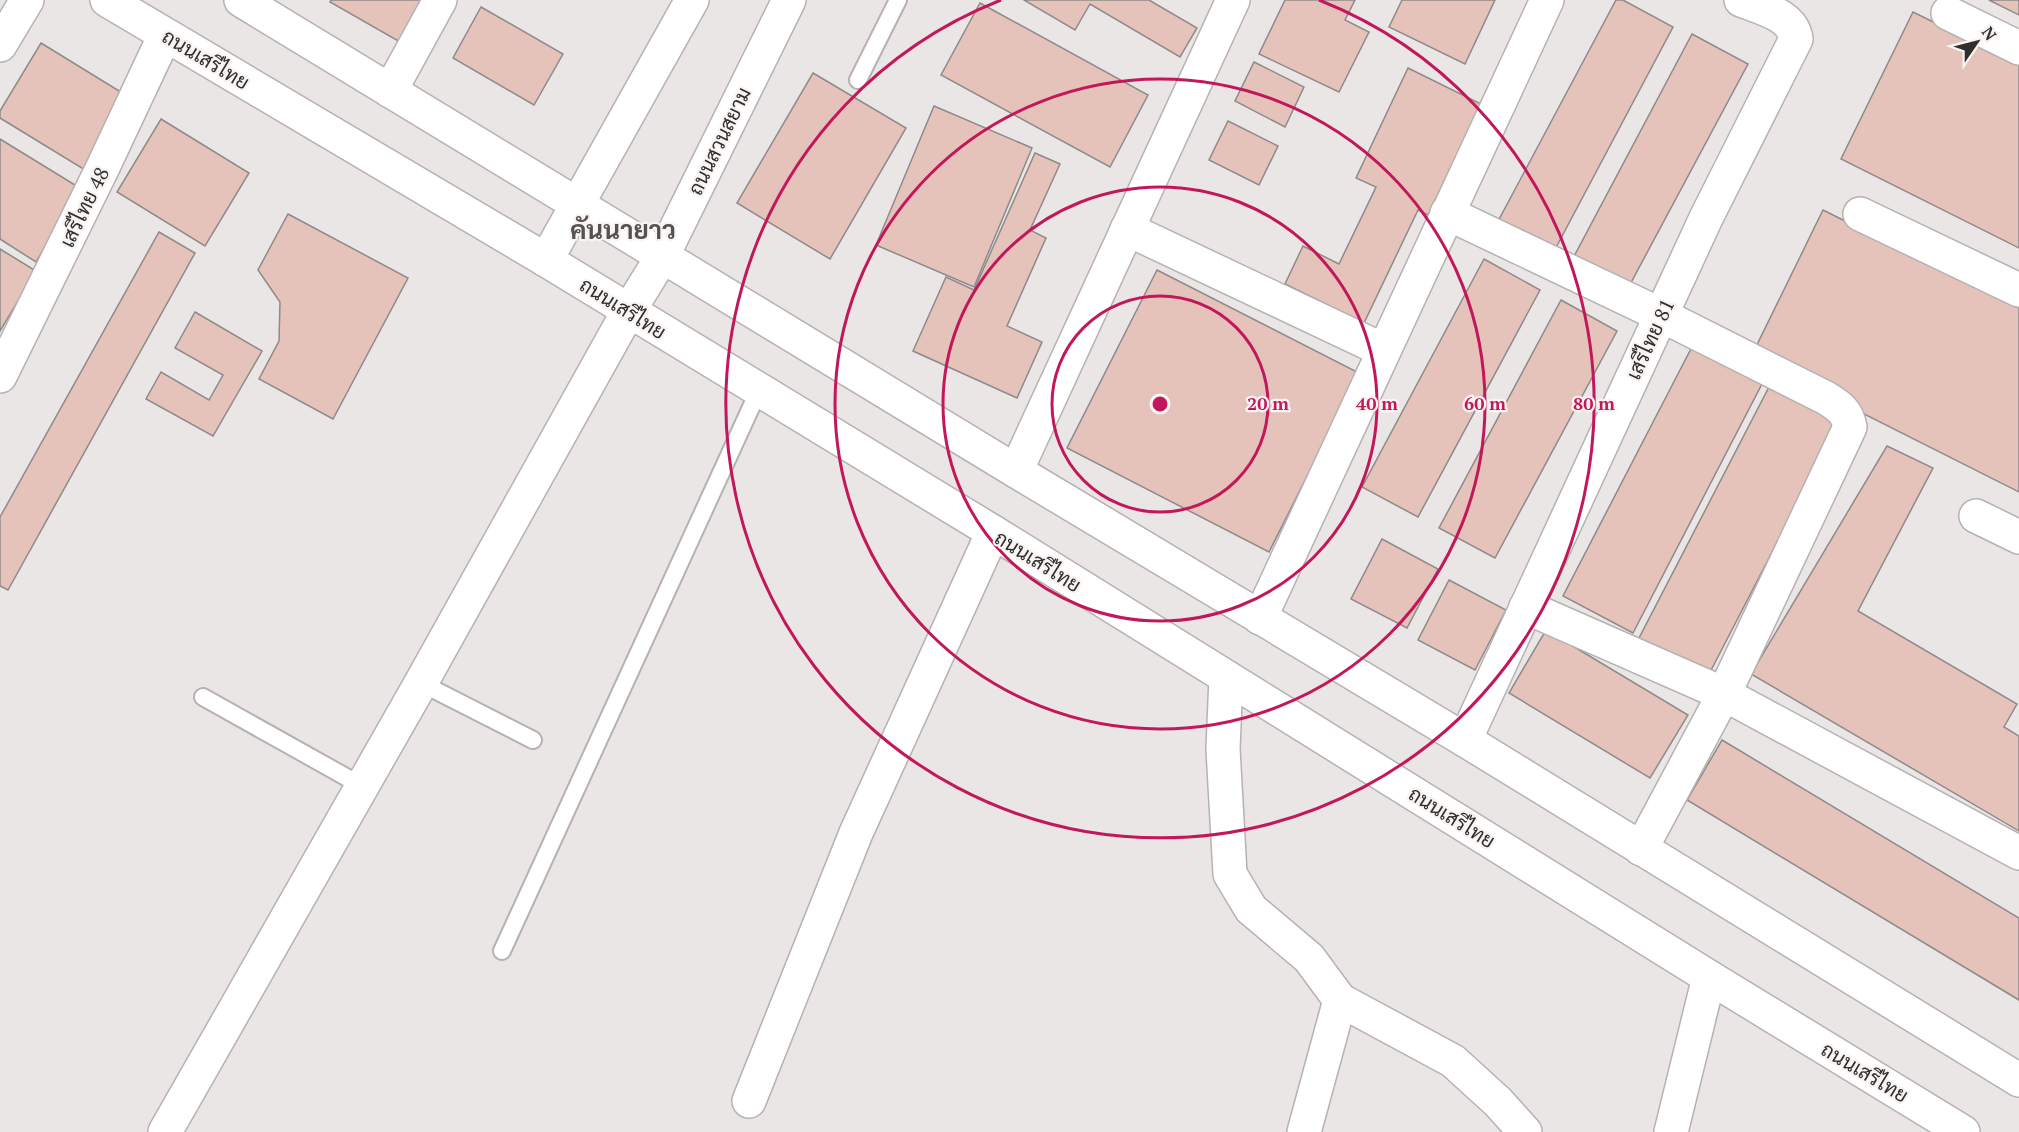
<svg xmlns="http://www.w3.org/2000/svg" width="2019" height="1132" font-family="'PT Serif',Sarabun,serif">
	<style>
		.building { fill: #e5c3bb; stroke: #8e8a89; stroke-width: 1.5 }
		.lines { fill: none; stroke-linecap: round; stroke-linejoin: round }
		.lane-casing { stroke: #b6b2b1; stroke-width: 20 }
		.street-casing { stroke: #b6b2b1; stroke-width: 36 }
		.secondary-casing { stroke: #b6b2b1; stroke-width: 36 }
		.lane { stroke: #fff; stroke-width: 16 }
		.street { stroke: #fff; stroke-width: 33 }
		.secondary { stroke: #fff; stroke-width: 33 }
		.ring { fill: none; stroke: #c2185b; stroke-width: 3 }
		.labels { text-anchor: middle; dominant-baseline: central; stroke-width: 4.5; stroke-linejoin: round; paint-order: stroke }
		.street-label { font-size: 20px; fill: #302f2e; stroke: #f7f4f2 }
		.district-label { font-size: 26px; font-weight: bold; fill: #555251; stroke: #f7f4f2 }
		.centre { fill: #c2185b; stroke: #f7f4f2; stroke-width: 3 }
		.ring-label { font-size: 18px; text-anchor: middle; font-weight: bold; fill: #c2185b; stroke: #f7f4f2; stroke-width: 4.5; stroke-linejoin: round; paint-order: stroke }
	</style>
	<rect width="100%" height="100%" fill="#eae6e5"/>
	<g class="building">
		<path d="M331 0H424L400 42 330 2Z"/>
		<path d="M1024 0H1149L1197 28 1180 57 1090 4 1075 30Z"/>
		<path d="M1285 0H1355L1345 20 1369 32 1339 92 1259 54Z"/>
		<path d="M1402 0H1495L1465 64 1389 27Z"/>
		<path d="M1616 0H1623L1673 27 1552 255 1496 225Z"/>
		<path d="M1989 0H2019V15Z"/>
		<path d="M980 3 1148 95 1110 167 941 75Z"/>
		<path d="M481 7 563 54 534 105 453 58Z"/>
		<path d="M1913 12 2019 64V248L1841 159Z"/>
		<path d="M1692 34 1748 64 1626 292 1571 262Z"/>
		<path d="M41 43 129 97 85 170 0 118V111Z"/>
		<path d="M1254 62 1304 87 1285 127 1235 101Z"/>
		<path d="M1408 68 1481 104 1428 215 1418 210 1364 323 1285 284 1303 246 1339 264 1376 187 1356 178Z"/>
		<path d="M813 73 906 128 830 259 737 203Z"/>
		<path d="M934 106 1032 148 974 287 876 245Z"/>
		<path d="M161 119 249 173 205 246 117 192Z"/>
		<path d="M1228 121 1278 146 1259 185 1209 160Z"/>
		<path d="M0 139 80 188 36 262 0 239Z"/>
		<path d="M1035 153 1060 164 1030 230 1046 238 1007 326 1042 342 1017 398 913 351 946 277 974 290Z"/>
		<path d="M1823 210 2019 308V492L1751 357Z"/>
		<path d="M288 214 408 278 333 419 259 379 279 341 280 302 258 270Z"/>
		<path d="M159 232 195 253 8 590 0 586V517Z"/>
		<path d="M0 249 36 271 0 331Z"/>
		<path d="M1484 259 1540 290 1418 517 1362 487Z"/>
		<path d="M1157 270 1359 373 1269 552 1067 448Z"/>
		<path d="M1561 300 1617 331 1495 558 1439 528Z"/>
		<path d="M195 312 262 351 213 436 146 399 161 372 209 400 223 375 175 348Z"/>
		<path d="M1694 343 1764 380 1633 633 1563 596Z"/>
		<path d="M1769 387 1839 423 1708 676 1638 640Z"/>
		<path d="M1887 446 1933 468 1858 611 2017 704 2004 727 2019 736V831L1751 674Z"/>
		<path d="M1382 539 1438 569 1407 628 1351 599Z"/>
		<path d="M1449 580 1506 610 1475 670 1418 640Z"/>
		<path d="M1546 630 1688 715 1650 778 1509 693Z"/>
		<path d="M1722 740 2019 918V1000L1687 800Z"/>
	</g>
	<g class="lines">
		<g class="lane-casing">
			<g id="lane">
				<path d="M858 80 898 0"/>
				<path d="M421 683 533 740"/>
				<path d="M203 697 362 786"/>
				<path d="M502 951 759 390"/>
			</g>
		</g>
		<g class="street-casing">
			<g id="street">
				<path d="M1948 13 2019 48"/>
				<path d="M0 45 27 0"/>
				<path d="M390 91 440 0"/>
				<path d="M1447 213 1661 315 1826 398C1839 406 1847 411 1850 427L1724 694 1641 849"/>
				<path d="M1860 214 2019 290"/>
				<path d="M1127 229 1383 350"/>
				<path d="M0 376 103 167 165 35"/>
				<path d="M1016 471 1233 0"/>
				<path d="M1976 516 2019 537"/>
				<path d="M1526 607 1724 694 2019 853"/>
				<path d="M1260 618 1547 0"/>
				<path d="M1226 677 1223 749 1230 874 1251 909 1309 958 1340 1000 1304 1132"/>
				<path d="M1465 740 1706 218 1796 39C1793 15 1761 8 1741 0"/>
				<path d="M1340 1000 1453 1061 1498 1102 1525 1132"/>
				<path d="M749 1101 856 833 993 532"/>
				<path d="M165 1132 421 683 628 312"/>
				<path d="M1671 1132 1709 977"/>
			</g>
		</g>
		<g class="secondary-casing">
			<g id="secondary">
				<path d="M107 0 546 260 993 532 1709 977 1963 1132"/>
				<path d="M241 0 1016 471 1465 740 2019 1080"/>
				<path d="M546 260 692 0"/>
				<path d="M628 312 662 257 789 0"/>
			</g>
		</g>
		<use href="#lane" class="lane"/>
		<use href="#street" class="street"/>
		<use href="#secondary" class="secondary"/>
	</g>
	<g class="ring">
		<circle cx="1160" cy="404" r="108"/>
		<circle cx="1160" cy="404" r="217"/>
		<circle cx="1160" cy="404" r="325"/>
		<path d="M1319 0A434 434 0 1 1 1001 0"/>
	</g>
	<g class="labels">
		<g class="street-label">
			<text transform="translate(206 59) rotate(31)">ถนนเสรีไทย</text>
			<text transform="translate(719 141) rotate(-64)">ถนนสวนสยาม</text>
			<text transform="translate(84 207) rotate(-64)">เสรีไทย 48</text>
			<text transform="translate(623 308) rotate(32)">ถนนเสรีไทย</text>
			<text transform="translate(1650 339) rotate(-65)">เสรีไทย 81</text>
			<text transform="translate(1038 561) rotate(32)">ถนนเสรีไทย</text>
			<text transform="translate(1452 817) rotate(32)">ถนนเสรีไทย</text>
			<text transform="translate(1865 1072) rotate(31)">ถนนเสรีไทย</text>
		</g>
		<g class="district-label">
			<text x="623" y="229">คันนายาว</text>
		</g>
	</g>
	<circle cx="1160" cy="404" r="9" class="centre"/>
	<g class="ring-label">
		<text x="1268" y="410">20 m</text>
		<text x="1377" y="410">40 m</text>
		<text x="1485" y="410">60 m</text>
		<text x="1594" y="410">80 m</text>
	</g>
	<g transform="translate(1977 42) rotate(55)" stroke="#f7f4f2" stroke-width="4.5" paint-order="stroke">
	<path d="M0-4.5L10 22L0 15L-10 22Z" fill="#302f2e"/>
	<text y="-9" font-size="16" font-weight="bold" text-anchor="middle" fill="#302f2e">N</text>
	</g>
</svg>
